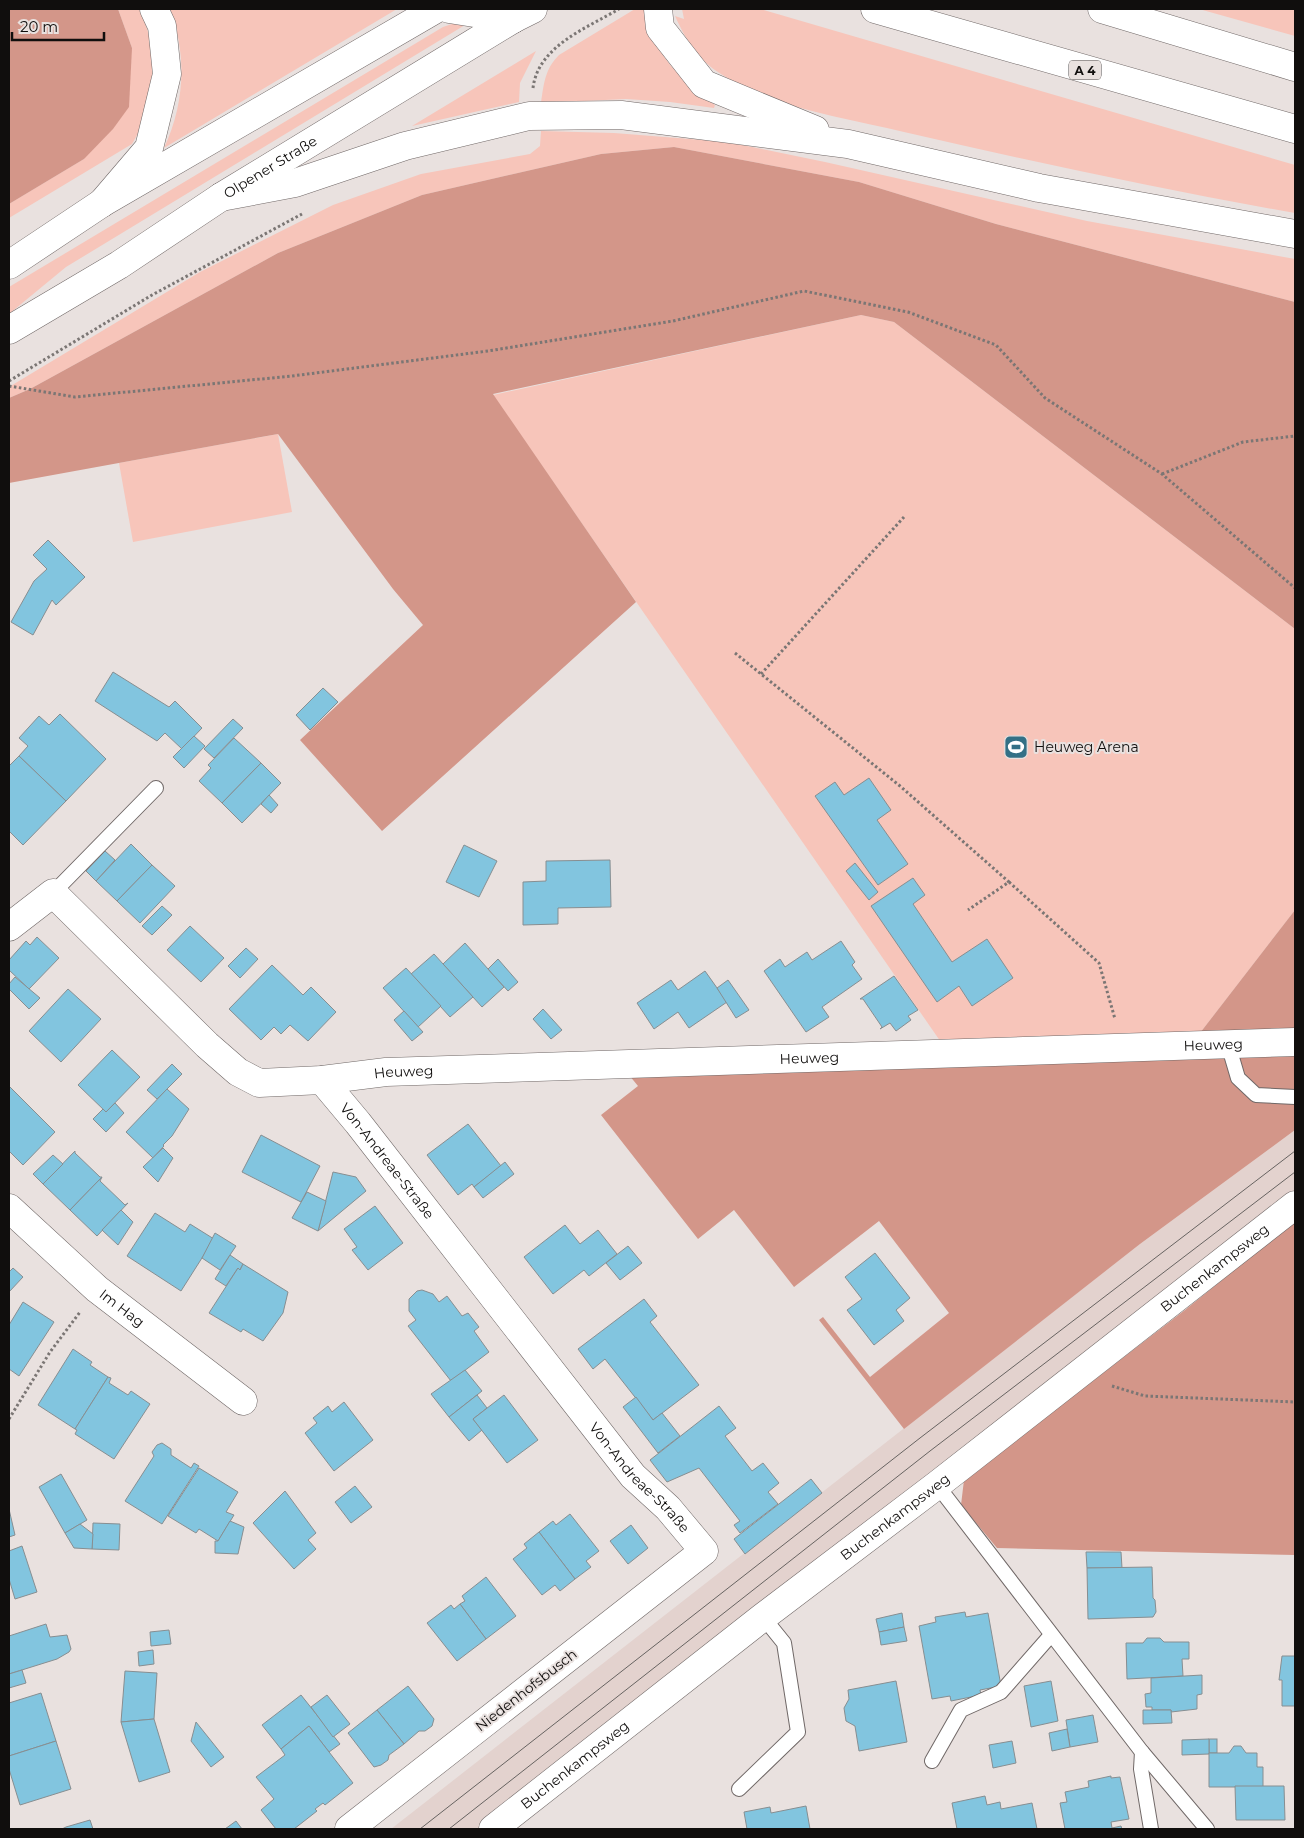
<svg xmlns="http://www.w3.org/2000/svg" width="1304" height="1838" font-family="Montserrat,sans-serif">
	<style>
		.built { fill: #e3d2ce }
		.green { fill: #f7c5ba }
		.forest { fill: #d39689 }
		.building { fill: #82c5df; stroke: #878e91 }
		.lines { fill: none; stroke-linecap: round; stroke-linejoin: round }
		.service-casing { stroke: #706867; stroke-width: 16 }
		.minor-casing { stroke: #706867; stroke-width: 29 }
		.secondary-casing { stroke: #706867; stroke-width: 29 }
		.primary-casing { stroke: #706867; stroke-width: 29 }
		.motorway-casing { stroke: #706867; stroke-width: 29 }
		.path { stroke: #7b7674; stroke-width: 3; stroke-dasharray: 2.5 2.5; stroke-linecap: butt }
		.service { stroke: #fff; stroke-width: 14 }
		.minor { stroke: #fff; stroke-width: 28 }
		.secondary { stroke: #fff; stroke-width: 28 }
		.primary { stroke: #fff; stroke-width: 28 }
		.motorway { stroke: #fff; stroke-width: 28 }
		.tram { stroke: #676361; stroke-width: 1 }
		.labels { text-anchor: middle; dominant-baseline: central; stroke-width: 4; stroke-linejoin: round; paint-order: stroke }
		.shield { fill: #e9e1df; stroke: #514d4c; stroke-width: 1 }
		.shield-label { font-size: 12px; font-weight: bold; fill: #100e0d }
		.street-label { font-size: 14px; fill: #100e0d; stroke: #e9e1df }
		.poi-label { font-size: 14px; fill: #100e0d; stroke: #e9e1df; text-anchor: start }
	</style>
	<rect width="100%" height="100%" fill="#e9e1df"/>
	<path class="built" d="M1295 1130V1191L1267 1211 480 1829H391L1140 1244Z"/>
	<g class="green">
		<path d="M118 9H139C160 47 156 107 132 144L9 218V204L84 159 132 48Z"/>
		<path d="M170 9H397L164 148C185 103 187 55 170 9Z"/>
		<path d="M635 9H644C655 55 678 78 715 105L714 108 670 102 626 99 541 103C544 83 545 69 559 55Z"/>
		<path d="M682 9H760L1295 165V213C1164 190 1034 162 904 132 845 118 772 108 721 74 698 60 686 40 675 16L684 19Z"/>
		<path d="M1199 9H1295V36Z"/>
		<path d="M458 22 465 25 66 267 9 314V287L443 27Z"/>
		<path d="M536 51 520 83 519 102 412 126Z"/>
		<path d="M541 131 614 133 728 142 825 162 1087 221 1295 259V302L996 224 859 182 674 147 601 154 422 195 278 253 30 389 9 398V387L200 272 333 205 421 174 530 154 540 146Z"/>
		<path d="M861 315 894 322 1295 629V910L1200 1033 945 1048 493 395Z"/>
		<path d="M278 434 292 512 133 542 119 463Z"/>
	</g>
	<g class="forest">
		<path d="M9 9H118L132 48 129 107 113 129 84 159 9 204Z"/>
		<path d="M674 147 859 182 996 224 1295 302V629L894 322 861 315 493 394 636 602 382 831 300 740 423 625 393 589 278 434 9 483V398L30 389 278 253 422 195 601 154Z"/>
		<path d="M1295 910V1030L1200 1033Z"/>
		<path d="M1295 1056V1130L1140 1244 904 1429 819 1320 823 1317 870 1377 949 1313 879 1221 794 1287 734 1210 698 1239 601 1115 638 1086 629 1075 1028 1062Z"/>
		<path d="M1295 1221V1555L997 1548 961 1505 964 1480 1185 1310Z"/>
	</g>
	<g class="building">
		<path d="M48 540 85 577 56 605 52 600 33 635 11 622 34 581 47 569 33 555Z"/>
		<path d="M113 672 169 707 175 701 202 728 182 749 165 733 157 741 95 701Z"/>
		<path d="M323 688 338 702 310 730 296 715Z"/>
		<path d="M60 714 106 759 66 801 19 756 28 746 19 738 39 716 49 725Z"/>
		<path d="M233 719 243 728 214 758 204 749Z"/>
		<path d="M194 736 205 746 184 768 173 757Z"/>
		<path d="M234 738 261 763 222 803 199 781 211 768 208 765Z"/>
		<path d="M19 756 66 801 23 845 9 831V766Z"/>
		<path d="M261 763 281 783 242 823 222 803Z"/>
		<path d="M869 778 891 810 877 820 908 864 878 885 815 796 835 782 844 795Z"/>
		<path d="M269 795 278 805 271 813 261 804Z"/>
		<path d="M131 844 152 865 117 901 96 881Z"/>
		<path d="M464 845 497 861 479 897 446 882Z"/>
		<path d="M105 851 115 860 96 881 86 871Z"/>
		<path d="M610 860 611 907 558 908V924L523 925V882L546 881V861Z"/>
		<path d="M855 863 878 892 869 900 846 871Z"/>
		<path d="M152 865 175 886 140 923 117 901Z"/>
		<path d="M913 878 925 895 913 904 952 962 987 939 1013 978 972 1006 959 986 937 1002 871 906Z"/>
		<path d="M162 906 172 915 152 935 142 926Z"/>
		<path d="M190 926 224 958 201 982 167 950Z"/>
		<path d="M37 937 59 958 29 989 9 970V960L26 941 30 945Z"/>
		<path d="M841 941 855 962 852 965 862 979 822 1007 829 1017 806 1032 764 971 780 959 785 967 807 952 812 960Z"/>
		<path d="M465 943 504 987 482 1007 443 964Z"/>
		<path d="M246 948 258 959 240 978 228 966Z"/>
		<path d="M434 954 473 997 450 1017 411 974Z"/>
		<path d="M498 959 518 982 508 991 488 969Z"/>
		<path d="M272 965 303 995 311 987 336 1012 308 1041 290 1025 281 1034 274 1027 261 1040 229 1009Z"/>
		<path d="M406 968 441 1006 418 1027 383 988Z"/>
		<path d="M705 971 727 1002 689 1028 678 1012 654 1029 637 1003 671 980 678 990Z"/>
		<path d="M894 976 918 1010 908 1016 911 1020 896 1031 890 1023 880 1029 882 1027 863 999H860Z"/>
		<path d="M15 977 40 998 29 1009 9 989V984Z"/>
		<path d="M728 980 749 1010 736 1018 717 988Z"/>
		<path d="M68 989 101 1019 61 1062 29 1031Z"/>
		<path d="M543 1009 562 1030 551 1039 533 1019Z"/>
		<path d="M404 1011 423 1032 412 1041 394 1020Z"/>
		<path d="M112 1050 140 1077 106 1112 78 1085Z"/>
		<path d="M172 1064 182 1074 157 1099 147 1090Z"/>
		<path d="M9 1086 55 1132 23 1165 9 1151Z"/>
		<path d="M167 1089 189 1109 172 1136 163 1145 164 1146 153 1158 126 1132Z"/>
		<path d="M115 1103 124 1113 106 1132 93 1119 103 1109 106 1112Z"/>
		<path d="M468 1124 501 1166 474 1187 472 1184 458 1195 427 1155Z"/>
		<path d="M261 1135 320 1166 301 1202 242 1172Z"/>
		<path d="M163 1148 173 1158 158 1182 143 1167Z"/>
		<path d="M75 1151V1153L100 1177H102L70 1210 43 1184Z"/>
		<path d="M53 1155 63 1164 43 1184 33 1174Z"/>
		<path d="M505 1162 514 1174 483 1198 474 1187Z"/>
		<path d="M333 1172 356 1177 366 1191 318 1231Z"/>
		<path d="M102 1177 100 1181 125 1205 128 1203 97 1236 70 1210Z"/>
		<path d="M307 1192 326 1201 318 1231 292 1218Z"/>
		<path d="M375 1206 403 1243 368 1270 352 1250 357 1247 344 1229Z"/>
		<path d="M121 1210 133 1222 118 1245 102 1230Z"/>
		<path d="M155 1213 185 1232 190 1224 214 1239 181 1291 127 1256Z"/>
		<path d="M565 1225 580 1244 598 1230 617 1254 589 1276 584 1270 553 1294 524 1257Z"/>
		<path d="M215 1233 236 1246 220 1270 202 1258Z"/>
		<path d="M628 1246 642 1263 620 1280 606 1263Z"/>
		<path d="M875 1253 910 1298 896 1310 904 1321 874 1345 847 1310 862 1299 845 1277Z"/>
		<path d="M230 1255 243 1264 240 1270 238 1268 226 1286 215 1279Z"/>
		<path d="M243 1264 288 1292 283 1313 263 1341 243 1329 241 1332 209 1313 238 1268 240 1270Z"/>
		<path d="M13 1268 23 1277 9 1292V1272Z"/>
		<path d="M422 1290 433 1294 439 1302 447 1296 462 1316 468 1313 479 1327 474 1331 489 1352 451 1381 408 1326 416 1320 409 1311V1299L417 1291Z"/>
		<path d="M644 1299 657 1316 650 1322 699 1385 653 1420 605 1359 593 1369 578 1349Z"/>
		<path d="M23 1302 54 1322 19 1376 9 1369V1325Z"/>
		<path d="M73 1349 92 1362 90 1365 108 1377 75 1429 38 1405Z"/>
		<path d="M465 1370 482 1391 449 1417 431 1394Z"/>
		<path d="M108 1377 111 1378 109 1383 128 1395 131 1391 150 1404 114 1459 75 1434 77 1430 75 1429Z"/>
		<path d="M477 1395 487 1408 473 1419 482 1430 469 1441 449 1417Z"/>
		<path d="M504 1395 538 1440 507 1463 473 1419Z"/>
		<path d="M636 1397 653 1420 662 1413 680 1436 658 1453 623 1407Z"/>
		<path d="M344 1402 373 1440 334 1471 305 1433 317 1423 313 1418 328 1406 332 1412Z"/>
		<path d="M719 1406 736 1428 725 1436 752 1471 763 1463 779 1483 768 1492 778 1504 740 1533 734 1525 740 1521 699 1468 667 1482 650 1460Z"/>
		<path d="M162 1443 171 1449V1455L191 1468 194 1463 199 1466 162 1524 125 1501 154 1456 152 1452 157 1445Z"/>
		<path d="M199 1468 238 1492 226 1512 234 1515 218 1541 199 1529 196 1533 168 1516Z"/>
		<path d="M61 1474 87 1520 65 1533 39 1487Z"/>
		<path d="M811 1479 822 1493 745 1554 734 1539Z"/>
		<path d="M355 1486 372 1507 351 1523 335 1502Z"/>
		<path d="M285 1491 316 1533 308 1540 316 1549 294 1569 253 1523Z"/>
		<path d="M9 1509 15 1535 9 1537Z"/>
		<path d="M570 1514 599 1551 586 1561 591 1567 575 1579 539 1532 553 1521 556 1525Z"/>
		<path d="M230 1521 244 1527 238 1554 215 1553V1541H218Z"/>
		<path d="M93 1523 120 1524 119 1550 92 1549Z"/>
		<path d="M80 1524 93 1534 92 1549 74 1548 65 1533Z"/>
		<path d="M631 1525 648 1548 628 1564 610 1541Z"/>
		<path d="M539 1532 575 1579 560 1591 555 1585 542 1595 513 1559 527 1548 524 1544Z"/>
		<path d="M22 1546 37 1592 15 1599 9 1579V1551Z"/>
		<path d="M1086 1552H1121L1122 1568H1087Z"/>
		<path d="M1152 1567 1153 1598 1155 1600 1156 1612 1153 1617 1088 1619 1087 1568Z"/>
		<path d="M486 1577 516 1616 486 1639 460 1604 465 1601 462 1596Z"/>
		<path d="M460 1604 486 1639 457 1661 427 1623 451 1605 454 1609Z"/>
		<path d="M965 1612 966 1617 988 1613 1001 1686 980 1690 981 1695 951 1701 950 1696 932 1699 919 1626 936 1622 935 1617Z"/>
		<path d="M902 1613 904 1627 879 1632 876 1619Z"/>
		<path d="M46 1624 50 1637 67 1635 71 1649 69 1652 57 1659 9 1674V1636Z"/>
		<path d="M904 1627 907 1641 881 1645 879 1632Z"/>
		<path d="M169 1630 171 1644 151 1646 150 1632Z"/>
		<path d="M1147 1638H1160L1164 1642H1189V1659H1182L1183 1676 1127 1679 1126 1643H1143Z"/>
		<path d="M153 1650 154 1664 139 1666 138 1652Z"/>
		<path d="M1282 1656H1295V1706H1282V1680H1279Z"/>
		<path d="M22 1670 26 1683 9 1688V1674Z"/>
		<path d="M125 1671 157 1673 154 1719 121 1722Z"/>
		<path d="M1202 1675V1694L1197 1695V1709L1171 1712V1710H1152V1707H1146L1145 1694 1151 1693V1678Z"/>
		<path d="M896 1681 907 1742 859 1751 855 1726 846 1721 844 1708 849 1699 848 1690Z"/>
		<path d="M1051 1681 1058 1721 1031 1727 1024 1686Z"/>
		<path d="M408 1686 434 1719 432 1726 425 1731H419L404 1744 377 1710Z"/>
		<path d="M41 1693 56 1741 9 1756V1703Z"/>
		<path d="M301 1695 340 1744 329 1752 309 1726 281 1749 262 1725Z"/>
		<path d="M327 1695 350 1724 333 1737 311 1707Z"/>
		<path d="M377 1710 404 1744 389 1755 388 1760 381 1765 374 1767 348 1733Z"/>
		<path d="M1143 1710H1171L1172 1723 1143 1724Z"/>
		<path d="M1093 1715 1098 1742 1070 1747 1066 1720Z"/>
		<path d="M154 1719 170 1772 139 1782 121 1722Z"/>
		<path d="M196 1722 224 1757 211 1767 191 1741Z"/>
		<path d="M309 1726 353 1783 325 1805 323 1803 315 1809 317 1811 294 1829H276L261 1810 274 1799 256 1777 285 1755 281 1749Z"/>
		<path d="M1067 1729 1070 1747 1052 1751 1049 1733Z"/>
		<rect x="1209" y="1739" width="8" height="14"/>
		<path d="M1209 1739V1754L1182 1755V1740Z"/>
		<path d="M56 1741 71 1789 20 1805 9 1769V1756Z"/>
		<path d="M1012 1741 1016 1763 993 1768 989 1745Z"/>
		<path d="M1234 1746H1241L1246 1753H1257V1767H1263V1787H1209V1753H1229Z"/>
		<path d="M1111 1776V1778L1120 1777 1129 1819 1111 1822 1112 1828 1121 1826 1122 1829H1065L1060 1803 1067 1802 1065 1792 1089 1787 1088 1781Z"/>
		<path d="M1235 1786H1284L1285 1820H1236Z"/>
		<path d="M985 1796 987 1805 1000 1802 1001 1809 1032 1803 1037 1829H957L952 1803Z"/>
		<path d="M806 1806 810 1829H747L744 1812 770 1807 771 1813Z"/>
		<path d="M90 1820 93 1829H62L66 1827Z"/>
		<path d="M236 1821 242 1829H225Z"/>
	</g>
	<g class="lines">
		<g class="service-casing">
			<g id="service">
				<path d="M53 893 156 788"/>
				<path d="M1228 1044 1238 1078 1256 1095 1295 1097"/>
				<path d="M937 1485 1142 1752 1207 1829"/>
				<path d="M1142 1752 1141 1769 1151 1829"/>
				<path d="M932 1761 961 1710 1001 1692 1051 1635"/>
				<path d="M739 1789 798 1732 784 1643 763 1617"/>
			</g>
		</g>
		<g class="minor-casing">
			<g id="minor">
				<path id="s1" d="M9 927 53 893 207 1045 238 1072 259 1083 322 1080 386 1072 1295 1042"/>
				<path id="s2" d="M322 1080 358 1123 633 1476 668 1508 704 1551 349 1829"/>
				<path id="s3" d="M9 1208 97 1289 243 1401"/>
				<path id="s4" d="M493 1829 763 1617 937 1485 1295 1205"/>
			</g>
		</g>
		<g class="secondary-casing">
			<g id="secondary">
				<path d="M9 265 102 203 436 9"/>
				<path id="s5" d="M9 330 119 265 221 197 513 19"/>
			</g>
		</g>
		<g class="primary-casing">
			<path id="primary" d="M513 19 533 9"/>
		</g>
		<g class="motorway-casing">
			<g id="motorway">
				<path d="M449 9 513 19"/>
				<path d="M658 9 660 28 704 84 815 130"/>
				<path d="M875 9 1295 129"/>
				<path d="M1102 9 1295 67"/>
				<path d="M221 197 295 183 405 146 529 116 621 115 848 144 1039 188 1295 234"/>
				<path d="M102 203 149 148 167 74 162 26 154 9"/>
			</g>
		</g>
		<g class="path">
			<path d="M533 88C538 46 587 28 619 9"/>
			<path d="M9 381 152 295 302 214"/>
			<path d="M9 386 75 397 292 376 488 351 673 321 804 291 908 312 996 345 1045 398 1162 474 1295 588"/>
			<path d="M1162 474 1243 442 1295 436"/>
			<path d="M735 653 900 786 1009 882 968 910"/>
			<path d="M761 674 904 517"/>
			<path d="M1009 882 1099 963 1115 1019"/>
			<path d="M1112 1386 1145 1396 1295 1402"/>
			<path d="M9 1419 50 1352 80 1312"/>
		</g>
		<use href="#service" class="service"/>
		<use href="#minor" class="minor"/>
		<use href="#secondary" class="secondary"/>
		<use href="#primary" class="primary"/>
		<use href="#motorway" class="motorway"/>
		<g class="tram">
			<path d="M420 1829 920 1438 1295 1151"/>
			<path d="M449 1829 930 1451 1295 1172"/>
		</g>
	</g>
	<defs>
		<g id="stadium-square" transform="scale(1.25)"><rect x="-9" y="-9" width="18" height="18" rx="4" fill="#337086" stroke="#e9e1df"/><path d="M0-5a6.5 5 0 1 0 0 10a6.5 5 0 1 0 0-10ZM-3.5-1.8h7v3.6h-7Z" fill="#fff"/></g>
	</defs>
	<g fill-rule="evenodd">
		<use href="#stadium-square" x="1016" y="747"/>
	</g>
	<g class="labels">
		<rect class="shield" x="1069" y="60.5" width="32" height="19" rx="4"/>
		<g class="shield-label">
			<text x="1085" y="70">A 4</text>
		</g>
		<g class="street-label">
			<text stroke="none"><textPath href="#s5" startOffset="308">Olpener Straße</textPath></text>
			<text stroke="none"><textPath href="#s1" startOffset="1292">Heuweg</textPath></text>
			<text stroke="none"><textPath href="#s1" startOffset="888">Heuweg</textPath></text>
			<text stroke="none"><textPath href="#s1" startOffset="482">Heuweg</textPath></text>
			<text stroke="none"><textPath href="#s2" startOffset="104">Von-Andreae-Straße</textPath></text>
			<text stroke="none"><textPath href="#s4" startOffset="914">Buchenkampsweg</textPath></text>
			<text stroke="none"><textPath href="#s3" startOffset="151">Im Hag</textPath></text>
			<text stroke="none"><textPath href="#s2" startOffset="509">Von-Andreae-Straße</textPath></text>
			<text stroke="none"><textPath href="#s4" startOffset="509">Buchenkampsweg</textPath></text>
			<text transform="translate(526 1690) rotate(-38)">Niedenhofsbusch</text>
			<text stroke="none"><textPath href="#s4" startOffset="104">Buchenkampsweg</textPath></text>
		</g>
		<g class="poi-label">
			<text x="1034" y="747">Heuweg Arena</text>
		</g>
	</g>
	<rect width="1304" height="1838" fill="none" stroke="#100e0d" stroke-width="20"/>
	<path d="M12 32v8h92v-8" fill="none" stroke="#100e0d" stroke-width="2.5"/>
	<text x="20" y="32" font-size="15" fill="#100e0d" stroke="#e9e1df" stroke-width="4" paint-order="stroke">20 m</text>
</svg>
